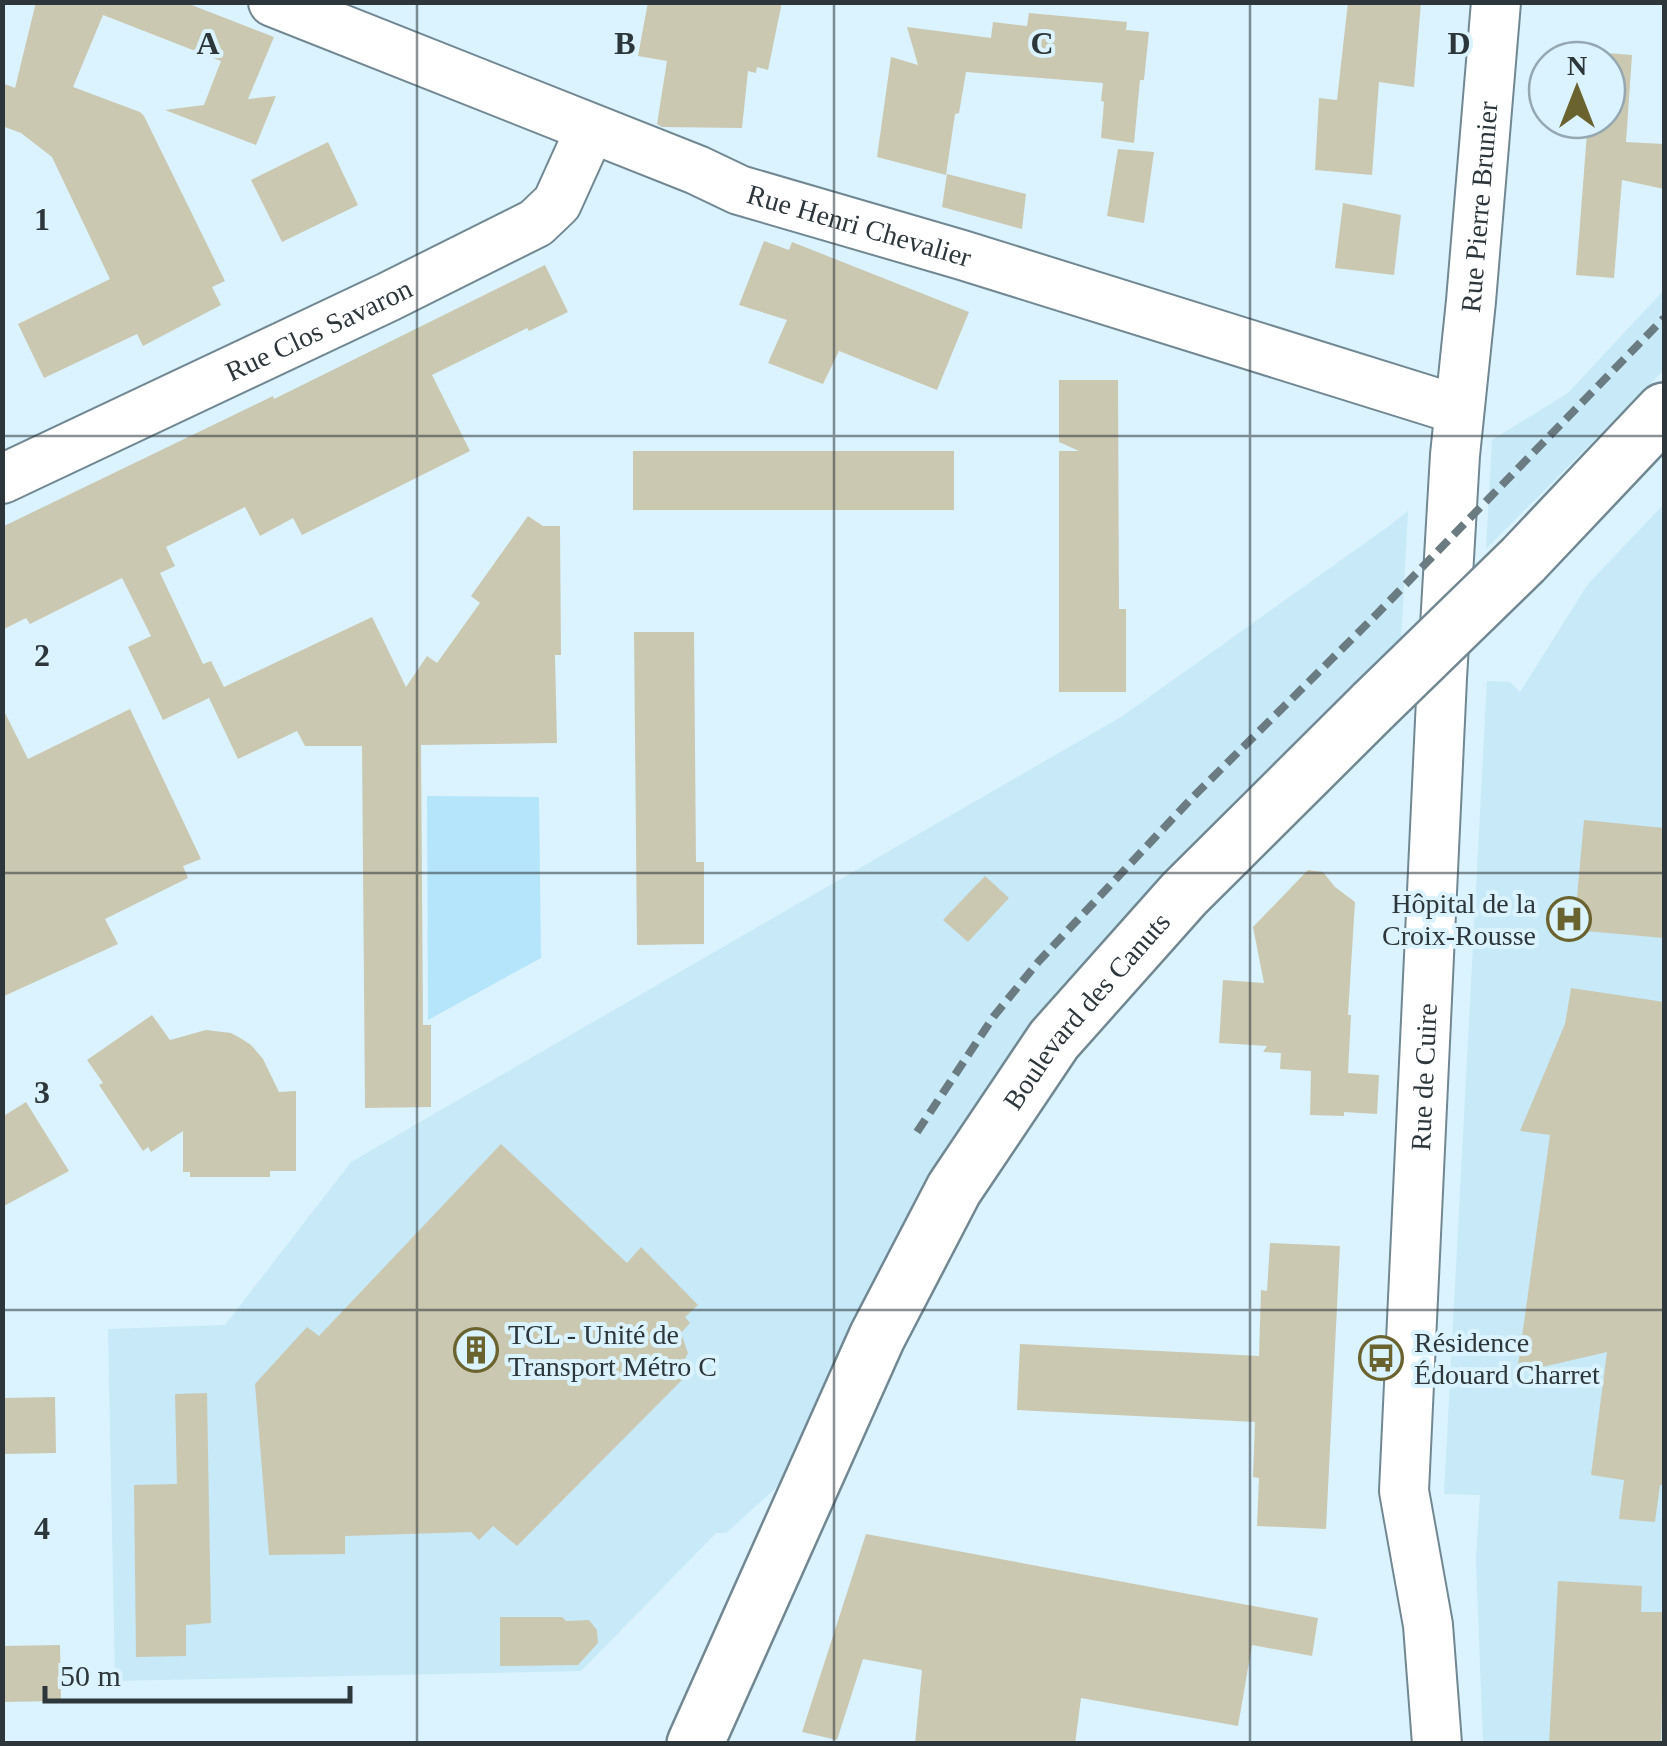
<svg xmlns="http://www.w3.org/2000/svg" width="1667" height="1746" font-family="Georgia,serif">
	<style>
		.built { fill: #c7e9f8 }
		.green { fill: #b5e5fa }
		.building { fill: #cbc8b1 }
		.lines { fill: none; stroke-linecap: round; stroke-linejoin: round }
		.street-casing { stroke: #718893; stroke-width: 52 }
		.secondary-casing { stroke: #718893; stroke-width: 60 }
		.street { stroke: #fff; stroke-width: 48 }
		.secondary { stroke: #fff; stroke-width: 55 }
		.rail { stroke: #6b7b82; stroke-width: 8; stroke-dasharray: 15 8; stroke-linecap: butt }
		.secondary-bridge-casing { stroke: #718893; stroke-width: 60; stroke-linecap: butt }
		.secondary-bridge { stroke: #fff; stroke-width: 55 }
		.grid { fill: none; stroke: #2d373b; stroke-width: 2.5; stroke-opacity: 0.55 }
		.labels { text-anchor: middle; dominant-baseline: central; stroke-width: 8; stroke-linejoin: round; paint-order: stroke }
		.street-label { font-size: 28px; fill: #2d373b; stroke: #daf3ff }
		.poi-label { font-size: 28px; fill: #2d373b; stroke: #daf3ff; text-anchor: start }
		.grid-label { font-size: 32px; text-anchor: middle; font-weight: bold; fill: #2d373b; stroke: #daf3ff; stroke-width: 8; stroke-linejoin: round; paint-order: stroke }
	</style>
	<rect width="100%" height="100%" fill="#daf3ff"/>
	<g class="built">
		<path d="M1664 290V370L1486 549 1492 440 1568 393Z"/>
		<path d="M1664 504V1743H1483L1476 1559 1480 1495 1444 1494 1487 681 1510 682 1520 692 1588 584Z"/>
		<path d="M1408 511 1401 642 859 1316 777 1487 726 1533H716L581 1671 115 1681 108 1329 225 1325 351 1162 1121 717 1389 526Z"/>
	</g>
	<path class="green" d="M427 796 539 797 541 958 428 1020Z"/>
	<g class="building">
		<path d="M36 2H184L243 25 274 37 248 99 276 96 256 145 165 110 204 105 221 61 103 15 73 87 140 112 144 116 225 281 212 287 221 305 143 346 137 334 44 378 18 324 110 279 52 157 21 133 2 126V83L15 88Z"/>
		<path d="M648 2H782L768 70 757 67 756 73 748 71 742 128 662 127 657 124 667 61 638 56Z"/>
		<path d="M1348 2H1421L1414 87 1379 82 1372 175 1315 170 1319 98 1337 100Z"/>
		<path d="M1029 13 1127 22 1126 30 1149 32 1144 80H1140L1134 143 1101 138 1104 102 1101 101 1103 83 966 72 959 113 955 114 946 175 877 157 891 57 918 65 907 27 991 38 993 22 1027 26Z"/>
		<path d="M1593 52 1632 55 1626 142 1664 144V189L1622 180 1614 278 1576 275 1588 120H1607V60H1592Z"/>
		<path d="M328 142 358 205 282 242 251 180Z"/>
		<path d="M1118 149 1154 152 1144 223 1107 216Z"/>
		<path d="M947 174 1026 194 1022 229 942 207Z"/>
		<path d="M1343 203 1401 215 1394 275 1335 268Z"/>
		<path d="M764 241 789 250 792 242 969 312 937 390 839 351 823 384 768 363 787 320 739 305Z"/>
		<path d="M545 265 568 312 529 331 527 328 432 375 470 451 302 535 293 518 260 536 245 507 166 547 175 566 160 573 203 664 211 661 224 687 372 617 406 687 427 656 437 663 480 603 471 596 528 516 543 526H560L561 655H555L557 743 421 745 423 1025H431V1107L365 1108 362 746H305L297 731 238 759 209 698 163 720 128 647 151 636 122 578 30 624 26 618 2 630V527L273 396 274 399Z"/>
		<path d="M1059 380H1118L1119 609H1126V692H1059V451H1079L1059 442Z"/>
		<rect x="633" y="451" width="321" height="59"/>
		<path d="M634 632H694L696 862H704V944L637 945Z"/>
		<path d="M2 707 28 759 130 709 201 859 183 866 188 878 105 919 118 944 2 997Z"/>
		<path d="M1584 820 1664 828V938L1574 930Z"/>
		<path d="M1308 870 1323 872 1335 887 1355 902 1348 1015H1351L1348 1073 1379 1075 1377 1114 1344 1112V1116L1310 1115 1311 1071 1280 1069 1281 1053 1263 1052 1267 1046 1219 1043 1223 980 1264 983 1253 927Z"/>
		<path d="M985 876 1009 898 968 942 943 920Z"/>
		<path d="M1571 988 1664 1002V1485H1660L1655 1522 1619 1519 1624 1480 1591 1475 1607 1352 1517 1373 1550 1135 1520 1131 1565 1024Z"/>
		<path d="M152 1015 170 1040 206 1030 231 1033 242 1039 251 1045 263 1059 279 1092 296 1091V1171H270V1177H190V1172H183V1131L151 1152 148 1147 143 1151 99 1085 103 1083 87 1060Z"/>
		<path d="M26 1102 69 1171 2 1207V1117Z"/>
		<path d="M501 1144 627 1263 641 1247 698 1305 685 1317 690 1323 681 1333 688 1353 679 1372 684 1378 517 1546 493 1526 479 1540 471 1532 345 1536V1554L269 1555 255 1384 307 1327 319 1336Z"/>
		<path d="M1270 1243 1340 1246 1326 1529 1257 1526 1259 1478 1253 1477 1255 1422 1017 1410 1020 1344 1259 1356 1261 1290 1267 1291Z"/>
		<path d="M207 1393 211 1623 186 1625V1656L136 1657 134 1485 177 1484 175 1394Z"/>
		<path d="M55 1397 56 1453 2 1454V1398Z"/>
		<path d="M866 1534 1318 1618 1312 1656 1252 1645 1238 1726 1081 1698 1075 1744H915L922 1670 863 1659 837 1740 802 1732Z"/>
		<path d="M1558 1581 1642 1586 1641 1612H1664L1661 1744H1549Z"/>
		<path d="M500 1617H562L566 1621 589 1620 597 1630 598 1643 578 1665 500 1666Z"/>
		<path d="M60 1645 61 1701 2 1702V1646Z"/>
	</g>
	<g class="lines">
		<g class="street-casing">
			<g id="street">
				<path id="s1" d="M273 2 697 170 739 190 962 255 1459 410"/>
				<path id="s2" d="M2 479 388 297 536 223 557 203 590 130"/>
				<path id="s3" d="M1437 1744 1428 1625 1404 1491 1442 678 1455 455 1471 301 1496 2"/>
			</g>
		</g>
		<g class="secondary-casing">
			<g id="secondary">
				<path d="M1523 560 1664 411"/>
				<path id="s4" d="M695 1744 877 1337 954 1189 1054 1040 1184 894 1374 705"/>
			</g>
		</g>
		<use href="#street" class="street"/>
		<use href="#secondary" class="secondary"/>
		<path class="rail" d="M917 1132 994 1016 1039 961 1192 798 1373 618 1664 318"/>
		<g class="secondary-bridge-casing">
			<path id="secondary-bridge" d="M1374 705 1523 560"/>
		</g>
		<use href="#secondary-bridge" class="secondary-bridge"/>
	</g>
	<path class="grid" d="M417 2V1744M834 2V1744M1250 2V1744M2 436H1664M2 873H1664M2 1310H1664"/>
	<defs>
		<g id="hospital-ring" transform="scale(2.25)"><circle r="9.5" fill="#daf3ff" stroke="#6a632f" stroke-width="1.5"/><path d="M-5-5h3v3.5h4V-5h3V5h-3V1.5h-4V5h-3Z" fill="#6a632f"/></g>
		<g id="building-ring" transform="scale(2.25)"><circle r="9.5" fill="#daf3ff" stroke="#6a632f" stroke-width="1.5"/><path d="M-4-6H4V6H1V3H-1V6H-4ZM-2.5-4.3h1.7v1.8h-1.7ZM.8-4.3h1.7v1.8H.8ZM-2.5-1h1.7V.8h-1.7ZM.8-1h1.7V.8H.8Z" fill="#6a632f"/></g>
		<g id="bus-ring" transform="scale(2.25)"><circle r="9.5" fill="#daf3ff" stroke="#6a632f" stroke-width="1.5"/><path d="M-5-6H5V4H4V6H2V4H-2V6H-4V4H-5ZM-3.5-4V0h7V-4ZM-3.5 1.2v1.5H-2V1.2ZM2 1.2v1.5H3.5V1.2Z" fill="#6a632f"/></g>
	</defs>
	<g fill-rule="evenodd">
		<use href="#hospital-ring" x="1569" y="919"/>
		<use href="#building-ring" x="476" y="1350"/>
		<use href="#bus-ring" x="1381" y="1358"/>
	</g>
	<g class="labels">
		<g class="street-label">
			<text stroke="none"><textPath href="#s3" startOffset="1542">Rue Pierre Brunier</textPath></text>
			<text stroke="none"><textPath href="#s1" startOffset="628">Rue Henri Chevalier</textPath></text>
			<text stroke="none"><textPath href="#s2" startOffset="350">Rue Clos Savaron</textPath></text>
			<text stroke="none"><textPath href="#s4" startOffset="835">Boulevard des Canuts</textPath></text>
			<text stroke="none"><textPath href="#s3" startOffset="670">Rue de Cuire</textPath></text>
		</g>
		<g class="poi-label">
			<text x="1536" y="903" text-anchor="end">Hôpital de la<tspan x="1536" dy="32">Croix-Rousse</tspan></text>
			<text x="508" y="1334">TCL - Unité de<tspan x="508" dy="32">Transport Métro C</tspan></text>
			<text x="1414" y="1342">Résidence<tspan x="1414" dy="32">Édouard Charret</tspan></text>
		</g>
	</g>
	<g class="grid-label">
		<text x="208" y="54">A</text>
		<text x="625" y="54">B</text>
		<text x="1042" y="54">C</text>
		<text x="1459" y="54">D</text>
		<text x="42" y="230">1</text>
		<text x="42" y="666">2</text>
		<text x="42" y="1103">3</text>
		<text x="42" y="1539">4</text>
	</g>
	<rect width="1667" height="1746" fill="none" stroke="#2d373b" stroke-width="10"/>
	<g transform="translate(1577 90)"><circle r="48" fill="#daf3ff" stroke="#95a8b1" stroke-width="2.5"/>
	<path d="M0-8L18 38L0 25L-18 38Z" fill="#6a632f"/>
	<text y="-15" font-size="28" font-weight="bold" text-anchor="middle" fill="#2d373b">N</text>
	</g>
	<path d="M45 1686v15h305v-15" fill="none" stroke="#2d373b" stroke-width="5"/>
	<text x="60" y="1686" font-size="30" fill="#2d373b" stroke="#daf3ff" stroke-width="8" paint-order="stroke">50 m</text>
</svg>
